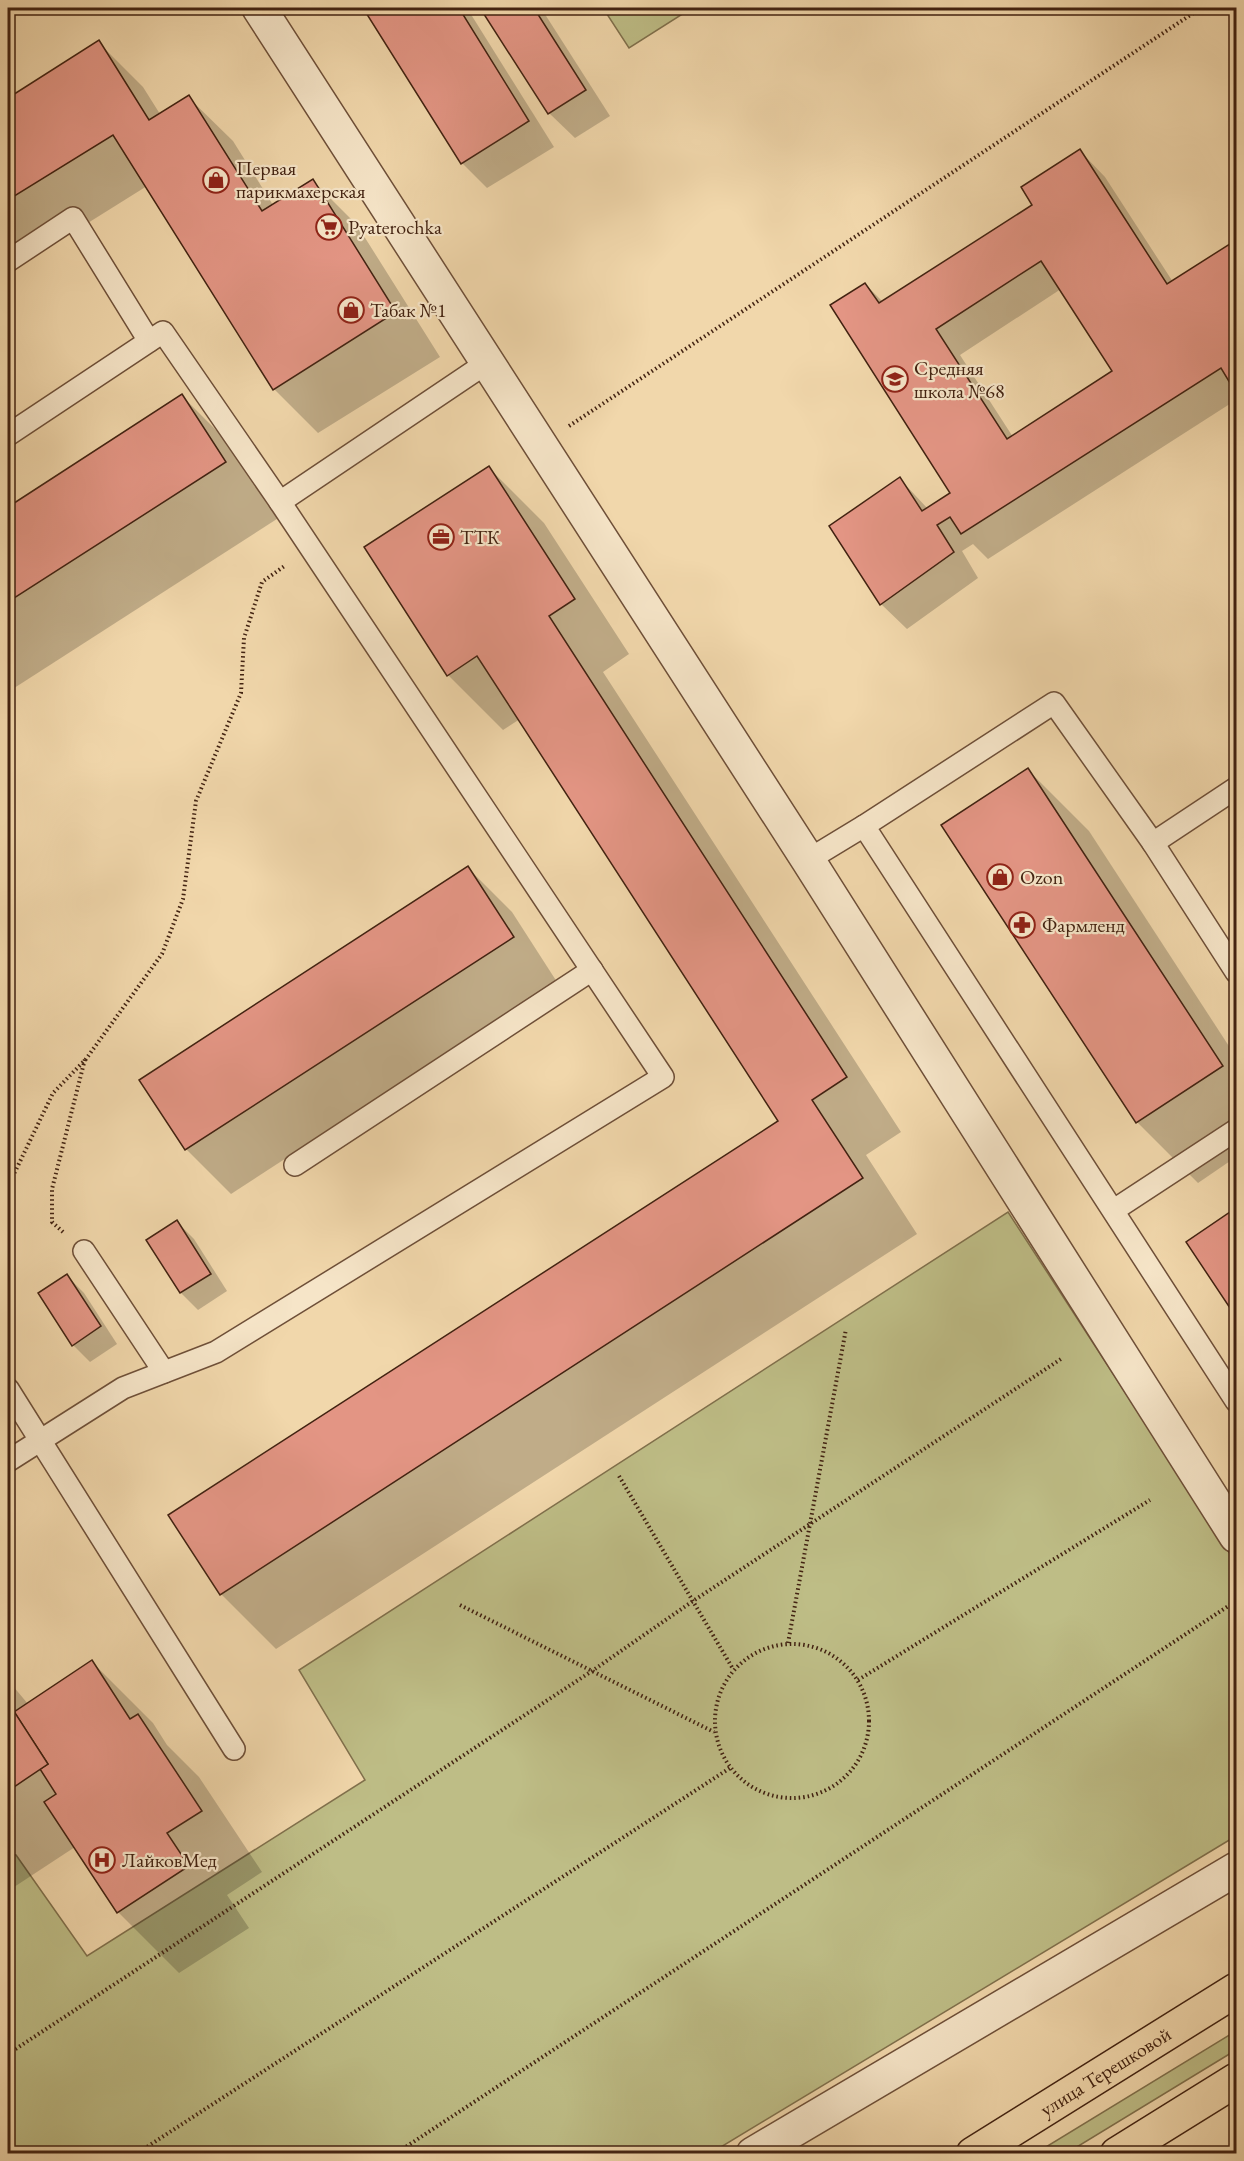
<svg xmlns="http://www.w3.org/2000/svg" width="1244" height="2161" font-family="'EB Garamond',serif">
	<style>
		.green { fill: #bebd86; stroke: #80704c; stroke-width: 1.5 }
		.shadow { fill: #0003; fill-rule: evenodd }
		.building { fill: #e39584; stroke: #422211; stroke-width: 1.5; fill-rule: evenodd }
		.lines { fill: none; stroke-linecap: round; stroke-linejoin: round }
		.service-casing { stroke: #6e4f38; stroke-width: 24 }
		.minor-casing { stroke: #6e4f38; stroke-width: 36 }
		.primary-casing { stroke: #422211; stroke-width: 36 }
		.path { stroke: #422211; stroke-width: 4; stroke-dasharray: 1.5 3; stroke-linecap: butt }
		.service { stroke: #f6e5c8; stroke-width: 21 }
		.minor { stroke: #f6e5c8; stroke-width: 33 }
		.primary { stroke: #f1d7ab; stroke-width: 33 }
		.labels { text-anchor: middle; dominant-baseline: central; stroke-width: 4.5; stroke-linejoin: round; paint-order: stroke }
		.poi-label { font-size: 20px; fill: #422211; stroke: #f6e5c8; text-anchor: start }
		.street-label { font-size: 20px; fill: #422211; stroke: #f6e5c8 }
	</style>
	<rect width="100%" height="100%" fill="#f1d7ab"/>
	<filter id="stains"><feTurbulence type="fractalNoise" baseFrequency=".00333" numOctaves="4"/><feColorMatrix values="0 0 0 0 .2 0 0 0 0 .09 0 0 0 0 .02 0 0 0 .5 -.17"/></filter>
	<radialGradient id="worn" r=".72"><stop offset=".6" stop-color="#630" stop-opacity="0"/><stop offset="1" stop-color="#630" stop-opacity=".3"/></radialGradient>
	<g class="green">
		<path d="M603 8H692L629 48Z"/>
		<path d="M1008 1212 1236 1563V1836L711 2153H8V1853L16 1855 87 1956 365 1780 299 1670Z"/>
		<path d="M1236 2031V2050L1067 2153H1036Z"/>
	</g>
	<g class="shadow">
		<path d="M365 8H467L554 147 487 188 462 163Z"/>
		<path d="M482 8H541L610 116 575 138 549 113Z"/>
		<path d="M98 42 143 87 160 114 188 97 233 141 273 205 313 181 357 225 440 357 318 433 274 389 147 186 8 273V99Z"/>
		<path d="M1080 151 1105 177 1173 282 1236 241V400L988 559 973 544 962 551 978 578 907 629 881 604 900 479 928 509 952 494 865 284 883 302 1034 205ZM1061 289 1114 371 1013 437 960 355Z"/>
		<path d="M182 396 237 451 280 517 8 692V508Z"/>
		<path d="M489 468 544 523 629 654 603 672 901 1132 866 1155 917 1234 276 1649 221 1594 780 1121 520 719 503 730 448 675Z"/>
		<path d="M1028 770 1089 831 1236 1057V1157L1198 1183 1137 1122Z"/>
		<path d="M468 868 512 912 557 982 231 1194 186 1149Z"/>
		<path d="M1236 1210V1314L1188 1242Z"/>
		<path d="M177 1222 194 1239 227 1291 198 1310 181 1293 148 1240Z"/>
		<path d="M67 1276 84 1293 117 1344 90 1362 73 1345Z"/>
		<path d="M92 1662 153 1723 167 1745 199 1777 262 1872 227 1895 249 1928 179 1973 118 1912 75 1847 8 1891V1680L28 1704Z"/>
	</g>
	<g class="building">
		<path d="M363 8H459L529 121 461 164Z"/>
		<path d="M480 8H534L586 90 548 114Z"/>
		<path d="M99 40 149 120 189 95 262 211 313 179 396 312 273 390 113 135 8 200V98Z"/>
		<path d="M1080 149 1167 284 1236 240V393L1221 368 961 534 950 517 937 525 954 552 880 605 829 526 900 477 922 511 950 493 830 305 865 283 879 303 1032 205 1021 187ZM1041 261 1112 371 1007 439 936 329Z"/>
		<path d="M182 394 226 462 8 602V507Z"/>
		<path d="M489 466 575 599 549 616 847 1077 812 1100 863 1178 220 1595 168 1515 778 1121 477 656 447 676 364 547Z"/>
		<path d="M1028 768 1223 1066 1136 1123 941 825Z"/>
		<path d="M468 866 514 937 185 1150 139 1080Z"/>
		<path d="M1236 1208V1317L1186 1242Z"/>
		<path d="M177 1220 211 1274 180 1293 146 1240Z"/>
		<path d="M67 1274 101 1326 72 1346 38 1293Z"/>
		<path d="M92 1660 130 1719 138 1714 202 1811 167 1833 189 1866 117 1913 44 1802 56 1794 40 1769 48 1764 14 1712Z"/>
		<path d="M8 1702 48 1764 8 1791Z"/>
	</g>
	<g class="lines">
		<g class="service-casing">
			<g id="service">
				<path d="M8 261 73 218 149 341"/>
				<path d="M8 435 163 332 280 502 488 362"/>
				<path d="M1236 788 1153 843 1054 703 864 826 1236 1401"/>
				<path d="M1153 843 1236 972"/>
				<path d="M808 860 864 826"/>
				<path d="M295 1165 592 970"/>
				<path d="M1114 1210 1236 1130"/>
				<path d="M84 1251 164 1372"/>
				<path d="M8 1389 234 1749"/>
				<path d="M8 1461 123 1388 216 1352 663 1077 280 502"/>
			</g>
		</g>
		<g class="minor-casing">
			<g id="minor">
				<path d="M259 8 808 860 1236 1536"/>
				<path d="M753 2154 1236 1869"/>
			</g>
		</g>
		<g class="primary-casing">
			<g id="primary">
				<path id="s1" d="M973 2154 1236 1990"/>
				<path d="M1117 2154 1236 2080"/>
			</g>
		</g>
		<g class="path">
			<path d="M569 426 1201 8"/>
			<path d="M8 1199 12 1178 53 1093 86 1059 162 954 183 899 196 801 241 693 244 638 262 582 286 565"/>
			<path d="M63 1232 52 1222V1189L85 1059"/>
			<path d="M619 1476 733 1669"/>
			<path d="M460 1605 714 1732"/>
			<path d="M788 1643 846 1329"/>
			<circle cx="792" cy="1721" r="77"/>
			<path d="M858 1680 1150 1500"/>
			<path d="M8 2054 592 1671 693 1601 1061 1359"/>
			<path d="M136 2154 730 1768"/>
			<path d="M395 2154 1236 1601"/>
		</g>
		<use href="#service" class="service"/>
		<use href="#minor" class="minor"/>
		<use href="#primary" class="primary"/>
	</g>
	<defs>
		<g id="shop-ring" transform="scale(1.35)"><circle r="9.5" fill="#f6e5c8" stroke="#8f2418" stroke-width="1.5"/><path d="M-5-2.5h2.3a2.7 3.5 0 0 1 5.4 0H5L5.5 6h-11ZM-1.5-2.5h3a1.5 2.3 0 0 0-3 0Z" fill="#8f2418"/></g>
		<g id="supermarket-ring" transform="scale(1.35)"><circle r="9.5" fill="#f6e5c8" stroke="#8f2418" stroke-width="1.5"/><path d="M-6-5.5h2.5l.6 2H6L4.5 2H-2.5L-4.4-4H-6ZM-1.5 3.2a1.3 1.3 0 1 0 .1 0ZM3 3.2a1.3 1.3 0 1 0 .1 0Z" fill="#8f2418"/></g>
		<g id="school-ring" transform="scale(1.35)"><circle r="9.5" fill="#f6e5c8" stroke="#8f2418" stroke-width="1.5"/><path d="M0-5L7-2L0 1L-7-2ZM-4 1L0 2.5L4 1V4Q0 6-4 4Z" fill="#8f2418"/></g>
		<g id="office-ring" transform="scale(1.35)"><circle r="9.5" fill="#f6e5c8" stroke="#8f2418" stroke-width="1.5"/><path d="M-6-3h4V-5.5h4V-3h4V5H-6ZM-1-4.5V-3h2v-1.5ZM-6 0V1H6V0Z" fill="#8f2418"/></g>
		<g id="pharmacy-ring" transform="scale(1.35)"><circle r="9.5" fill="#f6e5c8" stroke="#8f2418" stroke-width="1.5"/><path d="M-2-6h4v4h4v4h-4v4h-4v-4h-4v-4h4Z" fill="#8f2418"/></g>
		<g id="hospital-ring" transform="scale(1.35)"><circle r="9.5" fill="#f6e5c8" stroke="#8f2418" stroke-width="1.5"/><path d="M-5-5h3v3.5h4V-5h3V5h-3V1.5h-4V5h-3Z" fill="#8f2418"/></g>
	</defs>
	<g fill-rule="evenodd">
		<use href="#shop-ring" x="216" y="180"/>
		<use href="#supermarket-ring" x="329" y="227"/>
		<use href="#shop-ring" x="351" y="310"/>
		<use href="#school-ring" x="895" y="379"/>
		<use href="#office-ring" x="441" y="537"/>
		<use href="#shop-ring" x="1000" y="877"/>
		<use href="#pharmacy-ring" x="1022" y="925"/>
		<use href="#hospital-ring" x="102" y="1860"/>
	</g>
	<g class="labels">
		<g class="poi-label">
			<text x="236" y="168">Первая<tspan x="236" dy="23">парикмахерская</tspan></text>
			<text x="348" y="227">Pyaterochka</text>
			<text x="370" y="310">Табак №1</text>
			<text x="914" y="368">Средняя<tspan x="914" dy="23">школа №68</tspan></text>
			<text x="460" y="537">ТТК</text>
			<text x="1020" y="877">Ozon</text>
			<text x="1042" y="925">Фармленд</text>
			<text x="122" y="1860">ЛайковМед</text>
		</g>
		<g class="street-label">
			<text stroke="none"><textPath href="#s1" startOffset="156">улица Терешковой</textPath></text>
		</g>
	</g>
	<rect width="1244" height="2161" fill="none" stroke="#f1d7ab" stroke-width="30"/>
	<rect x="9" y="9" width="1226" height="2143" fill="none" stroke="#422211" stroke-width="3"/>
	<rect x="15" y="15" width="1214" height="2131" fill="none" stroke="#422211" stroke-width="1.5"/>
	<rect width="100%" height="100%" filter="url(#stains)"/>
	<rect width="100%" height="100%" fill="url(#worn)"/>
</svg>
